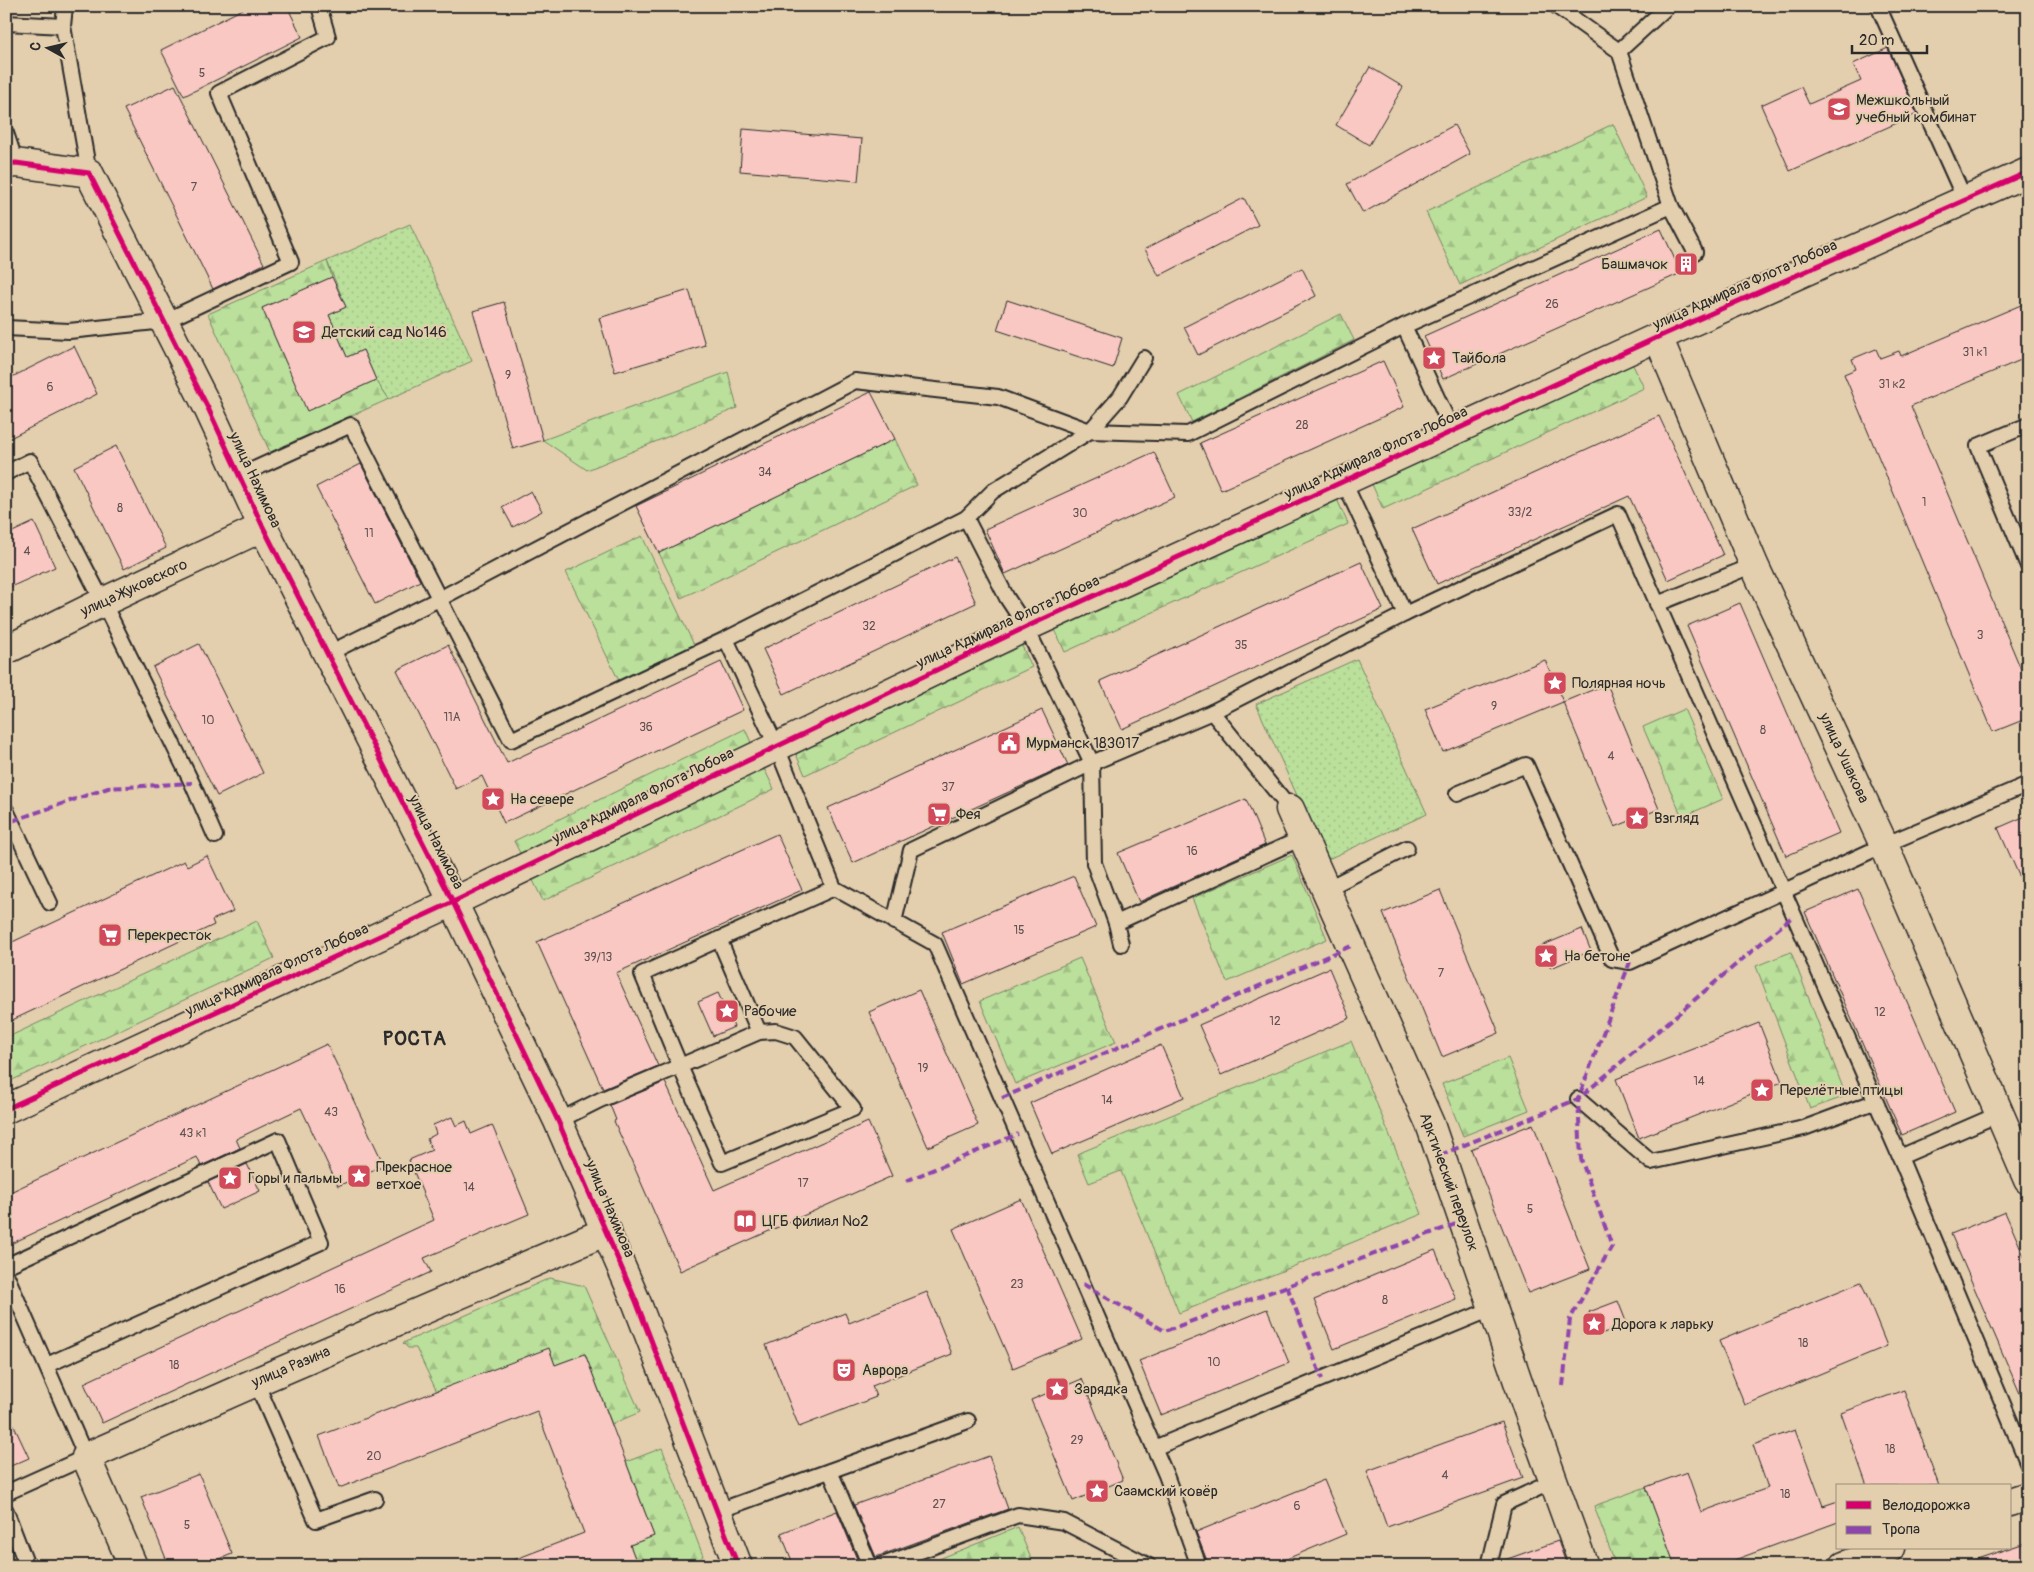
<svg xmlns="http://www.w3.org/2000/svg" width="2034" height="1572" font-family="Pangolin,sans-serif">
	<style>
		.grass { fill: url(#grass-dots); stroke: #738663 }
		.forest { fill: url(#forest-firs); stroke: #738663 }
		.building { fill: #f9c8c2; stroke: #2b2b2b }
		.lines { fill: none; stroke-linecap: round; stroke-linejoin: round }
		.lane-casing { stroke: #2b2b2b; stroke-width: 18 }
		.street-casing { stroke: #2b2b2b; stroke-width: 31 }
		.secondary-casing { stroke: #2b2b2b; stroke-width: 31 }
		.lane { stroke: #e3cead; stroke-width: 14 }
		.street { stroke: #e3cead; stroke-width: 28 }
		.secondary { stroke: #e3cead; stroke-width: 28 }
		.quiet { stroke: #8e44ad; stroke-width: 4; stroke-dasharray: 8 4; stroke-linecap: butt }
		.cycleway-casing { stroke: #e3cead; stroke-width: 8 }
		.cycleway { stroke: #d6006c; stroke-width: 5 }
		.labels { text-anchor: middle; dominant-baseline: central; stroke-width: 4; stroke-linejoin: round; paint-order: stroke }
		.number-label { font-size: 12px; fill: #5e5251 }
		.poi-label { font-size: 15px; fill: #2b2b2b; stroke: #e3cead; text-anchor: start }
		.street-label { font-size: 15px; fill: #2b2b2b; stroke: #e3cead }
		.district-label { font-size: 20px; font-weight: bold; letter-spacing: 1px; fill: #2b2b2b; stroke: #e3cead }
	</style>
	<defs>
		<pattern id="grass-dots" width="8" height="8" patternUnits="userSpaceOnUse" patternTransform="scale(1.25)"><rect width="8" height="8" fill="#bbe09b"/><path d="M2 2h.1M6 6h.1" fill="none" stroke="#a1c086" stroke-width="1.8" stroke-linecap="round"/></pattern>
		<pattern id="forest-firs" width="22" height="20" patternUnits="userSpaceOnUse" patternTransform="scale(1.25)"><rect width="22" height="20" fill="#bbe09b"/><path d="M5 1l3.5 6h-7zM16 11l3.5 6h-7z" fill="#a1c086"/></pattern>
	</defs>
	<rect width="100%" height="100%" fill="#e3cead"/>
	<filter id="ink" filterUnits="userSpaceOnUse"><feTurbulence type="fractalNoise" baseFrequency=".02" numOctaves="2"/><feDisplacementMap in="SourceGraphic" scale="10" xChannelSelector="R" yChannelSelector="G"/><feConvolveMatrix kernelMatrix="1 2 1 2 8 2 1 2 1" color-interpolation-filters="sRGB"/></filter>
	<g filter="url(#ink)">
		<g class="grass">
			<path d="M410 224 472 361 389 399 376 380 363 350 347 357 329 315 346 307 327 261Z"/>
			<path d="M1357 659 1427 814 1326 860 1256 704Z"/>
		</g>
		<g class="forest">
			<path d="M1613 124 1647 197 1460 285 1426 212Z"/>
			<path d="M327 261 332 277 262 308 307 410 376 380 389 399 270 452 208 314Z"/>
			<path d="M1341 314 1354 340 1192 422 1179 395Z"/>
			<path d="M1631 361 1644 388 1383 509 1371 482Z"/>
			<path d="M728 372 737 408 587 470 543 440Z"/>
			<path d="M895 439 917 485 681 598 659 553Z"/>
			<path d="M1336 497 1348 524 1065 652 1053 625Z"/>
			<path d="M642 536 694 645 619 681 566 572Z"/>
			<path d="M1019 640 1032 667 805 775 793 747Z"/>
			<path d="M1684 709 1723 799 1682 817 1643 727Z"/>
			<path d="M745 729 753 747 523 859 514 841Z"/>
			<path d="M761 762 774 789 543 901 530 874Z"/>
			<path d="M1292 855 1327 939 1227 982 1192 898Z"/>
			<path d="M257 921 274 958 6 1083V1038Z"/>
			<path d="M1791 952 1846 1096 1810 1109 1756 966Z"/>
			<path d="M1080 958 1116 1042 1015 1084 980 1001Z"/>
			<path d="M1351 1041 1422 1214 1179 1313 1121 1171 1089 1183 1077 1154Z"/>
			<path d="M1508 1058 1529 1110 1463 1136 1442 1084Z"/>
			<path d="M550 1278 584 1286 640 1412 612 1424 585 1354 555 1365 549 1349 437 1392 416 1348H408L403 1343Z"/>
			<path d="M662 1448 703 1556 691 1566H638L630 1545 654 1536 626 1462Z"/>
			<path d="M1646 1487 1675 1566H1616L1594 1506Z"/>
			<path d="M1018 1527 1034 1566H942L939 1559Z"/>
		</g>
		<g class="building">
			<path d="M249 6H287L302 37 184 96 161 50Z"/>
			<path d="M1888 48 1917 114 1790 171 1761 105 1801 87 1809 104 1861 81 1853 64Z"/>
			<path d="M1370 67 1403 87 1369 145 1336 125Z"/>
			<path d="M175 85 264 264 213 289 124 109Z"/>
			<path d="M1454 125 1470 154 1363 213 1347 184Z"/>
			<path d="M743 129 862 139 858 181 740 171Z"/>
			<path d="M1244 198 1258 225 1159 276 1145 249Z"/>
			<path d="M1661 229 1681 273 1443 379 1424 336Z"/>
			<path d="M1302 268 1316 296 1198 355 1184 327Z"/>
			<path d="M332 277 346 307 329 315 347 357 363 350 376 380 307 411 262 308Z"/>
			<path d="M689 290 705 345 615 372 599 318Z"/>
			<path d="M1007 300 1122 338 1113 368 997 330Z"/>
			<path d="M504 302 543 440 513 449 473 311Z"/>
			<path d="M2028 302V357L1911 406 2028 686V718L1993 732 1844 374 1856 369 1852 359 1876 349 1880 358 1899 351 1901 356Z"/>
			<path d="M74 346 97 394 6 440V380Z"/>
			<path d="M1383 361 1404 407 1221 490 1200 443Z"/>
			<path d="M871 392 895 439 659 553 636 506Z"/>
			<path d="M1659 416 1723 555 1668 580 1629 496 1437 584 1412 529Z"/>
			<path d="M116 446 166 548 124 569 74 467Z"/>
			<path d="M1154 452 1175 497 1005 574 985 529Z"/>
			<path d="M361 464 420 581 375 604 316 487Z"/>
			<path d="M531 491 542 511 513 527 502 507Z"/>
			<path d="M34 522 55 567 6 589V535Z"/>
			<path d="M955 557 976 603 784 694 763 649Z"/>
			<path d="M1361 562 1383 609 1122 729 1100 681Z"/>
			<path d="M1740 603 1839 833 1786 856 1687 626Z"/>
			<path d="M199 644 263 773 217 796 153 667Z"/>
			<path d="M448 645 507 763 721 662 743 710 504 823 482 776 456 789 397 670Z"/>
			<path d="M1545 660 1563 702 1443 752 1425 709Z"/>
			<path d="M1607 684 1659 809 1615 827 1563 702Z"/>
			<path d="M1042 710 1068 765 853 863 828 808Z"/>
			<path d="M1246 799 1265 845 1139 902 1118 853Z"/>
			<path d="M2028 815V896L1998 828Z"/>
			<path d="M777 834 802 890 616 973 658 1066 603 1089 537 942Z"/>
			<path d="M207 856 233 911 212 920 214 925 6 1023V945L184 861 187 866Z"/>
			<path d="M1074 876 1096 927 963 984 942 932Z"/>
			<path d="M1858 889 1955 1112 1902 1135 1805 912Z"/>
			<path d="M1440 890 1499 1033 1442 1057 1383 913Z"/>
			<path d="M1582 929 1591 951 1551 968 1541 946Z"/>
			<path d="M1329 968 1350 1018 1221 1075 1199 1025Z"/>
			<path d="M919 990 978 1125 928 1147 869 1012Z"/>
			<path d="M718 993 734 1027 713 1036 698 1002Z"/>
			<path d="M1759 1023 1782 1082 1639 1138 1616 1079Z"/>
			<path d="M327 1044 384 1165 338 1186 301 1108 236 1139 240 1148 201 1166 197 1157 6 1246V1194Z"/>
			<path d="M1161 1045 1184 1097 1052 1154 1030 1103Z"/>
			<path d="M665 1082 714 1190 868 1122 892 1176 680 1271 614 1121 616 1120 610 1105Z"/>
			<path d="M452 1117 456 1126 466 1121 471 1134 492 1125 529 1214 424 1258 431 1272 102 1423 84 1383 434 1220 409 1160 432 1150 427 1139 436 1134 433 1125Z"/>
			<path d="M1533 1124 1590 1269 1528 1293 1471 1149Z"/>
			<path d="M247 1164 260 1191 221 1209 208 1182Z"/>
			<path d="M1021 1199 1082 1339 1013 1368 953 1229Z"/>
			<path d="M2005 1212 2028 1265V1412L1951 1234Z"/>
			<path d="M1435 1250 1456 1299 1334 1349 1314 1300Z"/>
			<path d="M1861 1282 1887 1346 1745 1405 1719 1341Z"/>
			<path d="M927 1292 952 1354 872 1386 876 1397 799 1427 766 1345 845 1313 849 1323Z"/>
			<path d="M1618 1301 1627 1324 1598 1335 1589 1312Z"/>
			<path d="M1267 1309 1289 1363 1161 1415 1139 1361Z"/>
			<path d="M549 1348 555 1365 585 1354 654 1536 630 1545 638 1566H504L503 1564 584 1533 537 1411 339 1488 319 1436Z"/>
			<path d="M1082 1379 1123 1480 1073 1501 1031 1400Z"/>
			<path d="M1904 1390 1939 1486H1867L1841 1413Z"/>
			<path d="M6 1409 29 1458 6 1468Z"/>
			<path d="M1502 1422 1523 1478 1387 1527 1367 1471Z"/>
			<path d="M1795 1430 1823 1506 1838 1501V1522L1718 1566H1675L1646 1487 1687 1472 1701 1512 1768 1488 1753 1445Z"/>
			<path d="M989 1456 1008 1509 876 1557 854 1505Z"/>
			<path d="M199 1474 232 1554 202 1566H169L141 1497Z"/>
			<path d="M1324 1480 1346 1534 1270 1566H1209L1196 1532Z"/>
			<path d="M837 1511 859 1564 853 1566H794L781 1533Z"/>
			<path d="M1558 1541 1567 1566H1498L1499 1562Z"/>
			<path d="M2028 1542V1566H1969L1968 1562Z"/>
		</g>
		<g class="lines">
			<g class="lane-casing">
				<g id="lane">
					<path d="M1556 6 1619 51 1671 206"/>
					<path d="M1879 8 1965 200"/>
					<path d="M6 23 63 26 89 173"/>
					<path d="M63 26 65 6"/>
					<path d="M1619 51 1668 6"/>
					<path d="M6 133 16 163"/>
					<path d="M6 328 69 331 165 321 291 262 219 93 328 37 319 6"/>
					<path d="M2028 425 1978 446 2028 566"/>
					<path d="M1453 432 1404 326 1671 206 1695 252"/>
					<path d="M6 473 30 461 103 602 192 783 215 836"/>
					<path d="M239 476 351 425 511 740 726 639 966 518 993 491 1090 431 1188 434 1404 326"/>
					<path d="M1344 482 1405 614"/>
					<path d="M966 518 1007 598 1026 627 1092 763 1212 712 1290 809"/>
					<path d="M1657 604 1754 565"/>
					<path d="M726 639 776 745 834 888 935 944 1166 1475 1199 1566"/>
					<path d="M327 654 441 598 855 381 998 397 1090 431 1120 397 1144 358"/>
					<path d="M1212 712 1405 614 1618 514 1900 1157 2028 1464"/>
					<path d="M1457 794 1526 765 1612 959 1630 962 1884 845 2028 784"/>
					<path d="M6 810 50 903"/>
					<path d="M1326 889 1407 848"/>
					<path d="M894 922 911 850 1092 763 1094 863 1116 923 1121 944"/>
					<path d="M1116 923 1302 838"/>
					<path d="M719 939 759 1032"/>
					<path d="M776 1031 795 1037 853 1109 722 1163 680 1066 759 1032Z"/>
					<path d="M1578 1099 1651 1162 1804 1128 1874 1102"/>
					<path d="M558 1121 600 1100 680 1066 642 974 834 888"/>
					<path d="M1900 1157 1999 1114"/>
					<path d="M6 1266 278 1140 321 1242 47 1365"/>
					<path d="M6 1274 86 1457 6 1493"/>
					<path d="M256 1382 316 1520 375 1499"/>
					<path d="M1154 1448 1494 1308"/>
					<path d="M830 1471 870 1566"/>
					<path d="M6 1511 27 1566"/>
					<path d="M718 1511 968 1421"/>
					<path d="M880 1566 1018 1515 1064 1522 1149 1566"/>
					<path d="M1489 1566 1504 1504 1554 1481"/>
				</g>
			</g>
			<g class="street-casing">
				<g id="street">
					<path d="M6 164 16 163 89 173 208 408 263 527 453 902 558 1121 636 1301 738 1566"/>
					<path d="M6 650 103 602 263 527"/>
					<path d="M1290 809 1430 1124 1526 1405 1584 1566"/>
					<path d="M133 1566 86 1457 256 1382 607 1231"/>
				</g>
			</g>
			<g class="secondary-casing">
				<g id="secondary">
					<path d="M1658 337 1754 565 1884 845 2028 1180"/>
					<path d="M6 1109 453 902 1026 627 1658 337 2028 172"/>
					<path d="M2010 1502 2028 1496"/>
					<path d="M1844 1566 1890 1548"/>
				</g>
			</g>
			<use href="#lane" class="lane"/>
			<use href="#street" class="street"/>
			<use href="#secondary" class="secondary"/>
			<g class="quiet">
				<path d="M12 821 108 788 192 783"/>
				<path d="M1002 1098 1351 946"/>
				<path d="M1440 1155 1578 1099 1793 916"/>
				<path d="M906 1181 1018 1134"/>
				<path d="M1083 1284 1165 1331 1464 1221"/>
				<path d="M1287 1286 1322 1379"/>
				<path d="M1563 1386 1570 1319 1612 1246 1581 1159 1578 1099 1630 962"/>
			</g>
			<g class="cycleway-casing">
				<g id="cycleway">
					<path d="M6 164 16 163 89 173 208 408 263 527 453 902 558 1121 636 1301 738 1566"/>
					<path d="M6 1109 453 902 1026 627 1658 337 2028 172"/>
				</g>
			</g>
			<use href="#cycleway" class="cycleway"/>
		</g>
	</g>
	<defs>
		<g id="university-square" transform="scale(1.25)"><rect x="-9" y="-9" width="18" height="18" rx="4" fill="#d1495b" stroke="#e3cead"/><path d="M0-5L7-2L0 1L-7-2ZM-4 1L0 2.5L4 1V4Q0 6-4 4Z" fill="#fff"/></g>
		<g id="building-square" transform="scale(1.25)"><rect x="-9" y="-9" width="18" height="18" rx="4" fill="#d1495b" stroke="#e3cead"/><path d="M-4-6H4V6H1V3H-1V6H-4ZM-2.5-4.3h1.7v1.8h-1.7ZM.8-4.3h1.7v1.8H.8ZM-2.5-1h1.7V.8h-1.7ZM.8-1h1.7V.8H.8Z" fill="#fff"/></g>
		<g id="school-square" transform="scale(1.25)"><rect x="-9" y="-9" width="18" height="18" rx="4" fill="#d1495b" stroke="#e3cead"/><path d="M0-5L7-2L0 1L-7-2ZM-4 1L0 2.5L4 1V4Q0 6-4 4Z" fill="#fff"/></g>
		<g id="sight-square" transform="scale(1.25)"><rect x="-9" y="-9" width="18" height="18" rx="4" fill="#d1495b" stroke="#e3cead"/><path d="M0-6L1.8-2.2L6-1.7L2.9 1.2L3.7 5.4L0 3.3L-3.7 5.4L-2.9 1.2L-6-1.7L-1.8-2.2Z" fill="#fff"/></g>
		<g id="civic-square" transform="scale(1.25)"><rect x="-9" y="-9" width="18" height="18" rx="4" fill="#d1495b" stroke="#e3cead"/><path d="M-.6-6.5H3V-4.5H.6V-3L4-1V1h2V6H-6V1h2V-1L-.6-3ZM-1.2 2.5V6h2.4V2.5Z" fill="#fff"/></g>
		<g id="supermarket-square" transform="scale(1.25)"><rect x="-9" y="-9" width="18" height="18" rx="4" fill="#d1495b" stroke="#e3cead"/><path d="M-6-5.5h2.5l.6 2H6L4.5 2H-2.5L-4.4-4H-6ZM-1.5 3.2a1.3 1.3 0 1 0 .1 0ZM3 3.2a1.3 1.3 0 1 0 .1 0Z" fill="#fff"/></g>
		<g id="library-square" transform="scale(1.25)"><rect x="-9" y="-9" width="18" height="18" rx="4" fill="#d1495b" stroke="#e3cead"/><path d="M-6-4Q-3-5.5-.7-3.5V5Q-3 3-6 4ZM6-4Q3-5.5 .7-3.5V5Q3 3 6 4Z" fill="#fff"/></g>
		<g id="theatre-square" transform="scale(1.25)"><rect x="-9" y="-9" width="18" height="18" rx="4" fill="#d1495b" stroke="#e3cead"/><path d="M-5-5.5Q0-4 5-5.5V0Q5 5 0 6Q-5 5-5 0ZM-3.3-2.5H-1v1.5H-3.3ZM1-2.5H3.3v1.5H1ZM-2.8 1Q0 5.5 2.8 1Z" fill="#fff"/></g>
	</defs>
	<g fill-rule="evenodd">
		<use href="#university-square" x="1839" y="109"/>
		<use href="#building-square" x="1686" y="264"/>
		<use href="#school-square" x="304" y="332"/>
		<use href="#sight-square" x="1434" y="358"/>
		<use href="#sight-square" x="1555" y="683"/>
		<use href="#civic-square" x="1009" y="743"/>
		<use href="#sight-square" x="493" y="799"/>
		<use href="#supermarket-square" x="939" y="814"/>
		<use href="#sight-square" x="1637" y="818"/>
		<use href="#supermarket-square" x="110" y="935"/>
		<use href="#sight-square" x="1546" y="956"/>
		<use href="#sight-square" x="727" y="1011"/>
		<use href="#sight-square" x="1762" y="1090"/>
		<use href="#sight-square" x="359" y="1176"/>
		<use href="#sight-square" x="230" y="1178"/>
		<use href="#library-square" x="745" y="1221"/>
		<use href="#sight-square" x="1594" y="1324"/>
		<use href="#theatre-square" x="844" y="1370"/>
		<use href="#sight-square" x="1057" y="1389"/>
		<use href="#sight-square" x="1097" y="1491"/>
	</g>
	<g class="labels">
		<g class="number-label">
			<text x="202" y="73">5</text>
			<text x="194" y="187">7</text>
			<text x="1552" y="304">26</text>
			<text x="1975" y="352">31 к1</text>
			<text x="508" y="375">9</text>
			<text x="1892" y="384">31 к2</text>
			<text x="50" y="387">6</text>
			<text x="1302" y="425">28</text>
			<text x="765" y="472">34</text>
			<text x="1924" y="502">1</text>
			<text x="120" y="508">8</text>
			<text x="1520" y="512">33/2</text>
			<text x="1080" y="513">30</text>
			<text x="369" y="533">11</text>
			<text x="27" y="551">4</text>
			<text x="869" y="626">32</text>
			<text x="1980" y="635">3</text>
			<text x="1241" y="645">35</text>
			<text x="1494" y="706">9</text>
			<text x="452" y="717">11А</text>
			<text x="208" y="720">10</text>
			<text x="646" y="727">36</text>
			<text x="1763" y="730">8</text>
			<text x="1611" y="756">4</text>
			<text x="948" y="787">37</text>
			<text x="1192" y="851">16</text>
			<text x="1019" y="930">15</text>
			<text x="598" y="957">39/13</text>
			<text x="1441" y="973">7</text>
			<text x="1880" y="1012">12</text>
			<text x="1275" y="1021">12</text>
			<text x="923" y="1068">19</text>
			<text x="1699" y="1081">14</text>
			<text x="1107" y="1100">14</text>
			<text x="331" y="1112">43</text>
			<text x="193" y="1133">43 к1</text>
			<text x="803" y="1183">17</text>
			<text x="469" y="1187">14</text>
			<text x="1530" y="1209">5</text>
			<text x="1017" y="1284">23</text>
			<text x="340" y="1289">16</text>
			<text x="1385" y="1300">8</text>
			<text x="1803" y="1343">18</text>
			<text x="1214" y="1362">10</text>
			<text x="174" y="1365">18</text>
			<text x="1077" y="1440">29</text>
			<text x="1890" y="1449">18</text>
			<text x="374" y="1456">20</text>
			<text x="1445" y="1475">4</text>
			<text x="1785" y="1494">18</text>
			<text x="939" y="1504">27</text>
			<text x="1297" y="1506">6</text>
			<text x="187" y="1525">5</text>
		</g>
		<g class="poi-label">
			<text x="1856" y="100">Межшкольный<tspan x="1856" dy="17">учебный комбинат</tspan></text>
			<text x="1668" y="264" text-anchor="end">Башмачок</text>
			<text x="322" y="332">Детский сад №146</text>
			<text x="1452" y="358">Тайбола</text>
			<text x="1572" y="683">Полярная ночь</text>
			<text x="1026" y="743">Мурманск 183017</text>
			<text x="510" y="799">На севере</text>
			<text x="956" y="814">Фея</text>
			<text x="1654" y="818">Взгляд</text>
			<text x="128" y="935">Перекресток</text>
			<text x="1564" y="956">На бетоне</text>
			<text x="744" y="1011">Рабочие</text>
			<text x="1780" y="1090">Перелётные птицы</text>
			<text x="376" y="1167">Прекрасное<tspan x="376" dy="17">ветхое</tspan></text>
			<text x="248" y="1178">Горы и пальмы</text>
			<text x="762" y="1221">ЦГБ филиал №2</text>
			<text x="1612" y="1324">Дорога к ларьку</text>
			<text x="862" y="1370">Аврора</text>
			<text x="1074" y="1389">Зарядка</text>
			<text x="1114" y="1491">Саамский ковёр</text>
		</g>
		<g class="street-label">
			<text transform="translate(1745 285) rotate(-24)">улица Адмирала Флота Лобова</text>
			<text transform="translate(1376 453) rotate(-25)">улица Адмирала Флота Лобова</text>
			<text transform="translate(255 480) rotate(65)">улица Нахимова</text>
			<text transform="translate(134 588) rotate(-25)">улица Жуковского</text>
			<text transform="translate(1008 622) rotate(-25)">улица Адмирала Флота Лобова</text>
			<text transform="translate(1844 758) rotate(65)">улица Ушакова</text>
			<text transform="translate(643 796) rotate(-26)">улица Адмирала Флота Лобова</text>
			<text transform="translate(436 842) rotate(63)">улица Нахимова</text>
			<text transform="translate(277 970) rotate(-25)">улица Адмирала Флота Лобова</text>
			<text transform="translate(1449 1182) rotate(70)">Арктический переулок</text>
			<text transform="translate(610 1209) rotate(67)">улица Нахимова</text>
			<text transform="translate(291 1367) rotate(-23)">улица Разина</text>
		</g>
		<g class="district-label">
			<text x="415" y="1038">РОСТА</text>
		</g>
	</g>
	<rect width="2034" height="1572" fill="none" stroke="#e3cead" stroke-width="25"/>
	<rect x="12" y="12" width="2009" height="1547" fill="none" stroke="#2b2b2b" stroke-width="2" filter="url(#ink)"/>
	<rect x="1836" y="1484" width="175" height="65" fill="#e3cead" stroke="#998d79"/>
	<rect x="1846" y="1501" width="25" height="8" fill="#d6006c" stroke="#998d79"/>
	<text x="1882" y="1510" font-size="15" fill="#2b2b2b">Велодорожка</text>
	<rect x="1846" y="1526" width="25" height="8" fill="#8e44ad" stroke="#998d79"/>
	<text x="1882" y="1534" font-size="15" fill="#2b2b2b">Тропа</text>
	<g transform="translate(48 48) rotate(278)" stroke="#e3cead" stroke-width="4" paint-order="stroke">
	<path d="M0-4L9 19L0 12L-9 19Z" fill="#2b2b2b"/>
	<text y="-8" font-size="14" font-weight="bold" text-anchor="middle" fill="#2b2b2b">С</text>
	</g>
	<path d="M1852 45v8h75v-8" fill="none" stroke="#2b2b2b" stroke-width="2.5"/>
	<text x="1859" y="45" font-size="15" fill="#2b2b2b" stroke="#e3cead" stroke-width="4" paint-order="stroke">20 m</text>
</svg>
